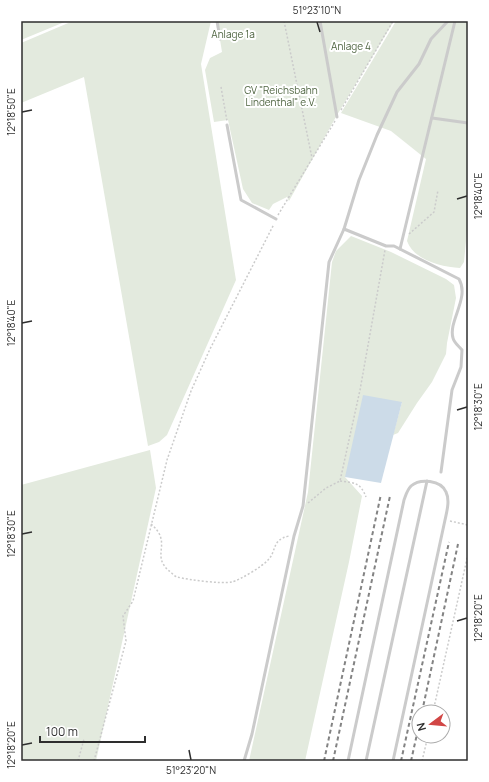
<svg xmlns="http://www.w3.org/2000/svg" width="489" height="782" font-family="Manrope,sans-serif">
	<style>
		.green { fill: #e3eade }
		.water { fill: #ccdbe8 }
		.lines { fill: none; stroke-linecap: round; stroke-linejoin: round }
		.path { stroke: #cbcbcb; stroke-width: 1.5; stroke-dasharray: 2 2; stroke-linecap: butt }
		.lane { stroke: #cbcbcb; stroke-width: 3 }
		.rail { stroke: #838383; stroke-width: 2; stroke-dasharray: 4 3; stroke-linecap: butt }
		.ticks { fill: none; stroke: #2e2e2e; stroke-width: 1.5 }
		.labels { text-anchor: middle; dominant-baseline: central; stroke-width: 4; stroke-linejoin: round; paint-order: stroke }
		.park-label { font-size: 10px; fill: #4f6541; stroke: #fff }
		.neatline { fill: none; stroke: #2e2e2e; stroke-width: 1.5 }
		.ticks-label { font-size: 10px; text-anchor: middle; fill: #2e2e2e }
	</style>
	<rect width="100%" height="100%" fill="#fff"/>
	<g class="green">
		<path d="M21 21H67L21 40Z"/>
		<path d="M73 21H211L201 64 236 280 167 435 159 442 148 446 84 77 21 103V43Z"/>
		<path d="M217 21H394L337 115 289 201 287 197 273 204 269 210 252 203 243 189 228 120 214 122 205 70 210 58 222 52Z"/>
		<path d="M396 21H468L467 230 464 262 460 268C441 267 414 260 407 241L426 159 391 131 341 113Z"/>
		<path d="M351 236 391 252 446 279 454 285 456 298 447 343 446 354 432 382 417 403 398 433 393 435 402 402 345 477 362 496 349 562 305 761H249L308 492 332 262 336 251Z"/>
		<path d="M150 450 156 488 96 761H21V485Z"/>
	</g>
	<path class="water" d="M363 395 402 402 381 483 345 477Z"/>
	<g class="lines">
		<g class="path">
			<path d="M284 21 312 158"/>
			<path d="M221 87 227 121"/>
			<path d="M341 110 393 21"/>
			<path d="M278 215 335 121"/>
			<path d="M409 234 434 212 438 190"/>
			<path d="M340 481C355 483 360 482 366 497"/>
			<path d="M308 503 326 488 340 481 360 390 385 250"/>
			<path d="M450 521 468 525"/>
			<path d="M151 524C173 543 151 554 168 570 171 572 174 576 177 577 190 580 220 584 232 582 240 580 263 566 268 560 277 551 271 540 289 536"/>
			<path d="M433 712 468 554"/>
			<path d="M78 761 84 739"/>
			<path d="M94 761 126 641 123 616 133 601 167 460 191 391 210 349 274 224"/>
			<path d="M422 761 428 736"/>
		</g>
		<g class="lane">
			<path d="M217 21 220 39"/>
			<path d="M320 21 337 117"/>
			<path d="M432 118 468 123"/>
			<path d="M227 125 241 200 276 219"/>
			<path d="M344 229 386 246H394L459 279C470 298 448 321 453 338 454 343 459 346 462 350L461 367 452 390 441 472"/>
			<path d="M400 249 455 21"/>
			<path d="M244 761 252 734 294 536 303 506 329 262 344 229 359 180 377 135 397 92 419 64 431 39 448 21"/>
			<path d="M348 761 404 500C406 495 407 490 411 486 420 478 441 480 446 492 450 500 447 511 445 520L393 761"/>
			<path d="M366 761 427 481"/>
		</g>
		<g class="rail">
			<path d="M422 712 458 544"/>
			<path d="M324 761 381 494"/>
			<path d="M333 761 390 496"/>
			<path d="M401 761 449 542"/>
			<path d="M411 761 419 725"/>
		</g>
	</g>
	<path class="ticks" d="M317 22 320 32M22 112 32 110M457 199 467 196M22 323 32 321M457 410 467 407M22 534 32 532M457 621 467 618M22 745 32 743M189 750 191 760"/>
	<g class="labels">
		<g class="park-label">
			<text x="233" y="34">Anlage 1a</text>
			<text x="351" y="46">Anlage 4</text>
			<text x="281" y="90">GV "Reichsbahn<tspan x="281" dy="12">Lindenthal" e.V.</tspan></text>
		</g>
	</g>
	<rect width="489" height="782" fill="none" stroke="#ffffff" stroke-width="44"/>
	<g transform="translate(431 724) rotate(254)"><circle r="19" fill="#ffffff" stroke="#ababab"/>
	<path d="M0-3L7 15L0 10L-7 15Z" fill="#d14645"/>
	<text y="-6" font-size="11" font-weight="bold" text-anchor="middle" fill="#2e2e2e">N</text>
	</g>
	<path d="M40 736v6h105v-6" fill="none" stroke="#2e2e2e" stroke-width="2"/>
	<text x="46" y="736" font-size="12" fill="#2e2e2e" stroke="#ffffff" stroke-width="3" paint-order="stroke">100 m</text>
	<rect x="22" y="22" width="445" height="738" class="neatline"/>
	<g class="ticks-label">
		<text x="317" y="14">51°23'10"N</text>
		<text transform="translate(11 112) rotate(-90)" y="4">12°18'50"E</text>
		<text transform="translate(478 196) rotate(-90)" y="4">12°18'40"E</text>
		<text transform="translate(11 323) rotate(-90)" y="4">12°18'40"E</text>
		<text transform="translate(478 407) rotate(-90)" y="4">12°18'30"E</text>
		<text transform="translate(11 534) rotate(-90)" y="4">12°18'30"E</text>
		<text transform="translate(478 618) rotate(-90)" y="4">12°18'20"E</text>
		<text transform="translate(11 745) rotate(-90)" y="4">12°18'20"E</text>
		<text x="191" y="774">51°23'20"N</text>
	</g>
</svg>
